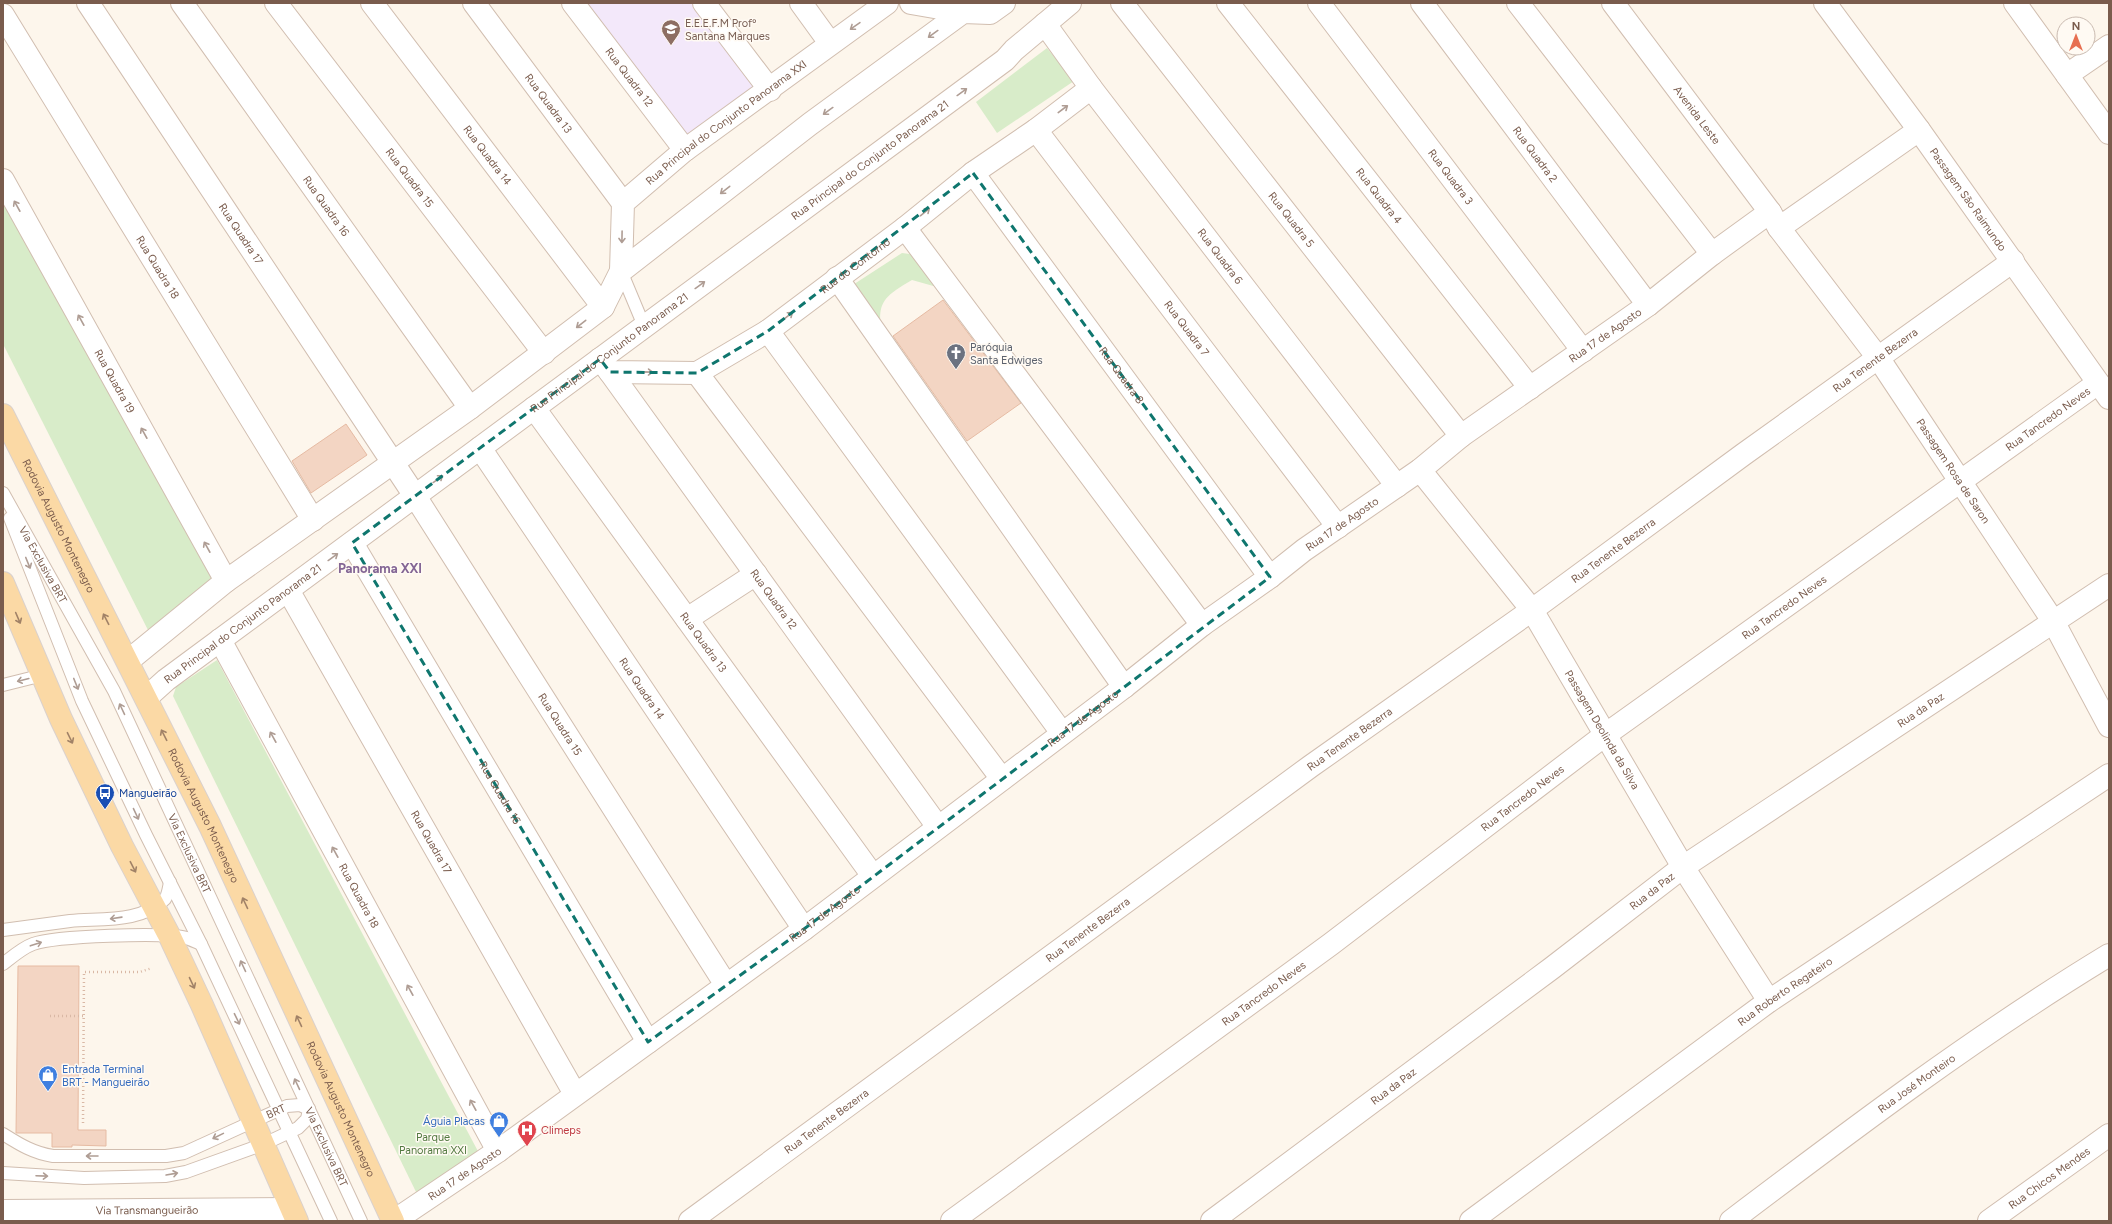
<svg xmlns="http://www.w3.org/2000/svg" width="2112" height="1224" font-family="Figtree,sans-serif">
	<style>
		.education { fill: #f3e8fa }
		.green { fill: #d8ecc9 }
		.building { fill: #f3d5c3; stroke: #e6bba3 }
		.lines { fill: none; stroke-linecap: round; stroke-linejoin: round }
		.service-casing { stroke: #d1beb0; stroke-width: 14 }
		.minor-casing { stroke: #d1beb0; stroke-width: 24 }
		.tertiary-casing { stroke: #d1beb0; stroke-width: 24 }
		.primary-casing { stroke: #dad1cd; stroke-width: 24 }
		.path { stroke: #d9b8a5; stroke-width: 2.5; stroke-dasharray: 1 3; stroke-linecap: butt }
		.service { stroke: #fff; stroke-width: 12 }
		.minor { stroke: #fff; stroke-width: 22 }
		.tertiary { stroke: #fff; stroke-width: 22 }
		.primary { stroke: #fbd9a5; stroke-width: 22 }
		.oneway { stroke: #af9d94 }
		.oneway2 { stroke: #a18267 }
		.marked { fill: none; stroke: #0f766e; stroke-width: 3; stroke-dasharray: 8 5; stroke-linejoin: round }
		.labels { text-anchor: middle; dominant-baseline: central; stroke-width: 3; stroke-linejoin: round; paint-order: stroke }
		.education-label { font-size: 11px; fill: #785e54; stroke: #fffaf3; text-anchor: start }
		.street-label { font-size: 11px; fill: #7a5c4d; stroke: #fffaf3 }
		.worship-label { font-size: 11px; fill: #5b616d; stroke: #fffaf3; text-anchor: start }
		.transit-label { font-size: 11px; fill: #164399; stroke: #fffaf3; text-anchor: start }
		.shop-label { font-size: 11px; fill: #366cbe; stroke: #fffaf3; text-anchor: start }
		.health-label { font-size: 11px; fill: #be3a42; stroke: #fffaf3; text-anchor: start }
		.park-label { font-size: 11px; fill: #537a41; stroke: #fffaf3 }
		.quarter-label { font-size: 13px; font-weight: bold; fill: #846695; stroke: #fffaf3 }
	</style>
	<rect width="100%" height="100%" fill="#fdf6ec"/>
	<path class="education" d="M580 3H698L763 88 685 141Z"/>
	<g class="green">
		<path d="M1047 48 1074 81 997 133 976 102Z"/>
		<path d="M3 195 217 575 148 630 3 344Z"/>
		<path d="M902 253 917 255 944 289 912 280C875 301 879 306 882 346L845 290Z"/>
		<path d="M217 660 480 1155 419 1198 173 696 176 687Z"/>
	</g>
	<g class="building">
		<path d="M943 300 1021 403 967 441 893 336Z"/>
		<path d="M346 424 367 455 311 493 292 461Z"/>
		<path d="M18 966H79L78 1130H106V1146L72 1145V1147H52V1133H16Z"/>
	</g>
	<g class="lines">
		<g class="service-casing">
			<g id="service">
				<path d="M621 271 644 326"/>
				<path id="s1" d="M3 493 114 691 361 1221"/>
				<path d="M10 518 82 701 146 835 201 944 331 1221"/>
				<path d="M3 685 43 675"/>
				<path d="M3 930C25 927 48 924 70 921 101 918 141 923 165 899 168 895 169 887 170 882"/>
				<path d="M3 964C12 957 22 948 33 944 55 936 164 932 187 938 191 940 196 942 201 944"/>
				<path id="s2" d="M3 1134C19 1144 33 1153 53 1156H166L184 1153 287 1106 300 1105 309 1109 307 1119 298 1128 264 1144 186 1172 165 1176 84 1178 3 1173"/>
			</g>
		</g>
		<g class="minor-casing">
			<g id="minor">
				<path id="s3" d="M88 3 415 496 726 985"/>
				<path id="s4" d="M182 3 470 408"/>
				<path id="s5" d="M276 3 544 353"/>
				<path id="s6" d="M372 3 603 307"/>
				<path id="s7" d="M474 3 623 203"/>
				<path id="s8" d="M573 3 685 150"/>
				<path d="M704 3 770 90"/>
				<path d="M801 3 830 43"/>
				<path d="M911 3 963 12"/>
				<path id="s9" d="M1122 3 1461 436"/>
				<path id="s10" d="M1228 3 1530 388"/>
				<path id="s11" d="M1319 3 1583 351"/>
				<path id="s12" d="M1422 3 1648 305"/>
				<path d="M1518 3 1712 254"/>
				<path id="s13" d="M1613 3 1770 212 1779 228 1879 359 2053 621 2109 726"/>
				<path id="s14" d="M1825 3 1919 130 2109 398"/>
				<path d="M2015 3 2109 133"/>
				<path id="s15" d="M3 15 313 520"/>
				<path id="s16" d="M1045 24 1091 88 1397 486"/>
				<path d="M2067 75 2109 46"/>
				<path id="s17" d="M1036 130 1338 527"/>
				<path id="s18" d="M973 173 1270 577"/>
				<path id="s19" d="M3 180 226 581"/>
				<path d="M905 228 1202 625"/>
				<path d="M1779 228 1919 130"/>
				<path id="s20" d="M621 271 623 203 685 150 887 3"/>
				<path d="M837 278 1124 687"/>
				<path d="M768 331 1062 733"/>
				<path id="s21" d="M600 359 610 372 697 373 768 331 905 228 973 173 1036 130 1091 88"/>
				<path id="s22" d="M610 372 938 827"/>
				<path d="M697 373 1002 779"/>
				<path id="s23" d="M534 408 873 876"/>
				<path id="s24" d="M480 448 804 929"/>
				<path id="s25" d="M1420 470 1532 610 1683 867 1769 1001"/>
				<path id="s26" d="M352 543 648 1042"/>
				<path id="s27" d="M288 590 575 1094"/>
				<path d="M687 619 756 574"/>
				<path id="s28" d="M220 640 498 1151"/>
				<path d="M128 661 226 581 470 408 603 307 621 271 810 124 963 12 990 13 1004 3"/>
				<path id="s29" d="M146 698 166 680 1005 60 1014 50 1070 3"/>
				<path id="s30" d="M394 1221 498 1151 804 929 1124 687 1202 625 1270 577 1304 550 1420 470 1461 436 1648 305 1712 254 1770 212"/>
				<path id="s31" d="M690 1221 1311 766 1532 610 1744 454 2013 261"/>
				<path id="s32" d="M952 1221 1331 944 1605 735 2098 383"/>
				<path id="s33" d="M1212 1221 1552 968 1683 867 2109 585"/>
				<path id="s34" d="M1471 1221 1769 1001 2109 775"/>
				<path id="s35" d="M1731 1221C1854 1128 1977 1035 2109 955"/>
				<path id="s36" d="M1989 1221 2109 1135"/>
			</g>
		</g>
		<g class="tertiary-casing">
			<g id="tertiary">
				<path id="s37" d="M3 1211 291 1209"/>
			</g>
		</g>
		<g class="primary-casing">
			<g id="primary">
				<path id="s38" d="M3 415 210 826 393 1221"/>
				<path d="M3 583 61 719 122 846 170 937 202 1005 297 1221"/>
			</g>
		</g>
		<g class="path">
			<path d="M50 1016H84"/>
			<path d="M83 1123 84 972H140L152 968"/>
		</g>
		<use href="#service" class="service"/>
		<use href="#minor" class="minor"/>
		<use href="#tertiary" class="tertiary"/>
		<use href="#primary" class="primary"/>
	</g>
	<defs><path id="oneway-shaft" d="M-6 0H5M1.5-3L5.5 0L1.5 3" fill="none" stroke-width="1.6" stroke-linecap="round" stroke-linejoin="round"/></defs>
	<g class="oneway">
		<use href="#oneway-shaft" transform="translate(855 26) rotate(145)"/>
		<use href="#oneway-shaft" transform="translate(933 34) rotate(144)"/>
		<use href="#oneway-shaft" transform="translate(962 92) rotate(-36)"/>
		<use href="#oneway-shaft" transform="translate(1063 109) rotate(-37)"/>
		<use href="#oneway-shaft" transform="translate(828 111) rotate(144)"/>
		<use href="#oneway-shaft" transform="translate(725 190) rotate(142)"/>
		<use href="#oneway-shaft" transform="translate(17 206) rotate(-119)"/>
		<use href="#oneway-shaft" transform="translate(925 212) rotate(-39)"/>
		<use href="#oneway-shaft" transform="translate(622 237) rotate(91)"/>
		<use href="#oneway-shaft" transform="translate(700 285) rotate(-36)"/>
		<use href="#oneway-shaft" transform="translate(788 316) rotate(-38)"/>
		<use href="#oneway-shaft" transform="translate(81 320) rotate(-119)"/>
		<use href="#oneway-shaft" transform="translate(581 324) rotate(142)"/>
		<use href="#oneway-shaft" transform="translate(647 372) rotate(1)"/>
		<use href="#oneway-shaft" transform="translate(144 433) rotate(-119)"/>
		<use href="#oneway-shaft" transform="translate(438 479) rotate(-36)"/>
		<use href="#oneway-shaft" transform="translate(207 547) rotate(-119)"/>
		<use href="#oneway-shaft" transform="translate(333 557) rotate(-36)"/>
		<use href="#oneway-shaft" transform="translate(28 563) rotate(68)"/>
		<use href="#oneway-shaft" transform="translate(23 680) rotate(166)"/>
		<use href="#oneway-shaft" transform="translate(76 684) rotate(68)"/>
		<use href="#oneway-shaft" transform="translate(122 709) rotate(-115)"/>
		<use href="#oneway-shaft" transform="translate(273 737) rotate(-119)"/>
		<use href="#oneway-shaft" transform="translate(136 814) rotate(65)"/>
		<use href="#oneway-shaft" transform="translate(335 852) rotate(-119)"/>
		<use href="#oneway-shaft" transform="translate(116 918) rotate(172)"/>
		<use href="#oneway-shaft" transform="translate(36 944) rotate(-18)"/>
		<use href="#oneway-shaft" transform="translate(243 966) rotate(-115)"/>
		<use href="#oneway-shaft" transform="translate(410 990) rotate(-119)"/>
		<use href="#oneway-shaft" transform="translate(237 1019) rotate(64)"/>
		<use href="#oneway-shaft" transform="translate(297 1084) rotate(-115)"/>
		<use href="#oneway-shaft" transform="translate(473 1105) rotate(-119)"/>
		<use href="#oneway-shaft" transform="translate(218 1136) rotate(154)"/>
		<use href="#oneway-shaft" transform="translate(92 1156) rotate(180)"/>
		<use href="#oneway-shaft" transform="translate(172 1174) rotate(-10)"/>
		<use href="#oneway-shaft" transform="translate(42 1176) rotate(2)"/>
	</g>
	<g class="oneway2">
		<use href="#oneway-shaft" transform="translate(18 618) rotate(67)"/>
		<use href="#oneway-shaft" transform="translate(106 619) rotate(-117)"/>
		<use href="#oneway-shaft" transform="translate(164 735) rotate(-117)"/>
		<use href="#oneway-shaft" transform="translate(70 738) rotate(64)"/>
		<use href="#oneway-shaft" transform="translate(133 867) rotate(63)"/>
		<use href="#oneway-shaft" transform="translate(245 903) rotate(-115)"/>
		<use href="#oneway-shaft" transform="translate(192 983) rotate(65)"/>
		<use href="#oneway-shaft" transform="translate(299 1021) rotate(-115)"/>
	</g>
	<path class="marked" d="M973 173 1270 577 804 929 648 1042 352 543 600 359 610 372 697 373 768 331Z"/>
	<defs>
		<g id="school-pin" transform="scale(1)"><path d="M0 17L-7.5 6A9.5 9.5 0 1 1 7.5 6Z" fill="#8d6e63" stroke="#fffaf3"/><path d="M0-5L7-2L0 1L-7-2ZM-4 1L0 2.5L4 1V4Q0 6-4 4Z" fill="#fff"/></g>
		<g id="church-pin" transform="scale(1)"><path d="M0 17L-7.5 6A9.5 9.5 0 1 1 7.5 6Z" fill="#6b7280" stroke="#fffaf3"/><path d="M-1.2-6h2.4v3.5h3.3v2.4h-3.3V6h-2.4V-.1h-3.3v-2.4h3.3Z" fill="#fff"/></g>
		<g id="bus-pin" transform="scale(1)"><path d="M0 17L-7.5 6A9.5 9.5 0 1 1 7.5 6Z" fill="#1a4fb4" stroke="#fffaf3"/><path d="M-5-6H5V4H4V6H2V4H-2V6H-4V4H-5ZM-3.5-4V0h7V-4ZM-3.5 1.2v1.5H-2V1.2ZM2 1.2v1.5H3.5V1.2Z" fill="#fff"/></g>
		<g id="shop-pin" transform="scale(1)"><path d="M0 17L-7.5 6A9.5 9.5 0 1 1 7.5 6Z" fill="#3f7fe0" stroke="#fffaf3"/><path d="M-5-2.5h2.3a2.7 3.5 0 0 1 5.4 0H5L5.5 6h-11ZM-1.5-2.5h3a1.5 2.3 0 0 0-3 0Z" fill="#fff"/></g>
		<g id="hospital-pin" transform="scale(1)"><path d="M0 17L-7.5 6A9.5 9.5 0 1 1 7.5 6Z" fill="#e0444e" stroke="#fffaf3"/><path d="M-5-5h3v3.5h4V-5h3V5h-3V1.5h-4V5h-3Z" fill="#fff"/></g>
	</defs>
	<g fill-rule="evenodd">
		<use href="#school-pin" x="671" y="29"/>
		<use href="#church-pin" x="956" y="353"/>
		<use href="#bus-pin" x="105" y="793"/>
		<use href="#shop-pin" x="48" y="1075"/>
		<use href="#shop-pin" x="499" y="1121"/>
		<use href="#hospital-pin" x="527" y="1130"/>
	</g>
	<g class="labels">
		<g class="education-label">
			<text x="685" y="23">E.E.E.F.M Profº<tspan x="685" dy="13">Santana Marques</tspan></text>
		</g>
		<g class="street-label">
			<text stroke="none"><textPath href="#s8" startOffset="93">Rua Quadra 12</textPath></text>
			<text stroke="none"><textPath href="#s7" startOffset="125">Rua Quadra 13</textPath></text>
			<text stroke="none"><textPath href="#s13" startOffset="140">Avenida Leste</textPath></text>
			<text stroke="none"><textPath href="#s20" startOffset="199">Rua Principal do Conjunto Panorama XXI</textPath></text>
			<text stroke="none"><textPath href="#s12" startOffset="189">Rua Quadra 2</textPath></text>
			<text stroke="none"><textPath href="#s6" startOffset="191">Rua Quadra 14</textPath></text>
			<text stroke="none"><textPath href="#s29" startOffset="902">Rua Principal do Conjunto Panorama 21</textPath></text>
			<text stroke="none"><textPath href="#s11" startOffset="218">Rua Quadra 3</textPath></text>
			<text stroke="none"><textPath href="#s5" startOffset="220">Rua Quadra 15</textPath></text>
			<text stroke="none"><textPath href="#s10" startOffset="245">Rua Quadra 4</textPath></text>
			<text stroke="none"><textPath href="#s14" startOffset="243">Passagem São Raimundo</textPath></text>
			<text stroke="none"><textPath href="#s4" startOffset="249">Rua Quadra 16</textPath></text>
			<text stroke="none"><textPath href="#s9" startOffset="275">Rua Quadra 5</textPath></text>
			<text stroke="none"><textPath href="#s3" startOffset="277">Rua Quadra 17</textPath></text>
			<text stroke="none"><textPath href="#s16" startOffset="291">Rua Quadra 6</textPath></text>
			<text stroke="none"><textPath href="#s21" startOffset="295">Rua do Contorno</textPath></text>
			<text stroke="none"><textPath href="#s15" startOffset="296">Rua Quadra 18</textPath></text>
			<text stroke="none"><textPath href="#s17" startOffset="249">Rua Quadra 7</textPath></text>
			<text stroke="none"><textPath href="#s30" startOffset="1501">Rua 17 de Agosto</textPath></text>
			<text stroke="none"><textPath href="#s29" startOffset="578">Rua Principal do Conjunto Panorama 21</textPath></text>
			<text stroke="none"><textPath href="#s31" startOffset="1465">Rua Tenente Bezerra</textPath></text>
			<text stroke="none"><textPath href="#s18" startOffset="251">Rua Quadra 8</textPath></text>
			<text stroke="none"><textPath href="#s19" startOffset="230">Rua Quadra 19</textPath></text>
			<text stroke="none"><textPath href="#s32" startOffset="1358">Rua Tancredo Neves</textPath></text>
			<text stroke="none"><textPath href="#s13" startOffset="579">Passagem Rosa de Saron</textPath></text>
			<text stroke="none"><textPath href="#s30" startOffset="1177">Rua 17 de Agosto</textPath></text>
			<text stroke="none"><textPath href="#s38" startOffset="124">Rodovia Augusto Montenegro</textPath></text>
			<text stroke="none"><textPath href="#s31" startOffset="1141">Rua Tenente Bezerra</textPath></text>
			<text stroke="none"><textPath href="#s1" startOffset="82">Via Exclusiva BRT</textPath></text>
			<text stroke="none"><textPath href="#s22" startOffset="280">Rua Quadra 12</textPath></text>
			<text stroke="none"><textPath href="#s32" startOffset="1034">Rua Tancredo Neves</textPath></text>
			<text stroke="none"><textPath href="#s29" startOffset="122">Rua Principal do Conjunto Panorama 21</textPath></text>
			<text stroke="none"><textPath href="#s23" startOffset="289">Rua Quadra 13</textPath></text>
			<text stroke="none"><textPath href="#s24" startOffset="290">Rua Quadra 14</textPath></text>
			<text stroke="none"><textPath href="#s33" startOffset="874">Rua da Paz</textPath></text>
			<text stroke="none"><textPath href="#s30" startOffset="853">Rua 17 de Agosto</textPath></text>
			<text stroke="none"><textPath href="#s3" startOffset="862">Rua Quadra 15</textPath></text>
			<text stroke="none"><textPath href="#s25" startOffset="318">Passagem Deolinda da Silva</textPath></text>
			<text stroke="none"><textPath href="#s31" startOffset="817">Rua Tenente Bezerra</textPath></text>
			<text stroke="none"><textPath href="#s26" startOffset="290">Rua Quadra 16</textPath></text>
			<text stroke="none"><textPath href="#s32" startOffset="710">Rua Tancredo Neves</textPath></text>
			<text stroke="none"><textPath href="#s38" startOffset="448">Rodovia Augusto Montenegro</textPath></text>
			<text stroke="none"><textPath href="#s27" startOffset="290">Rua Quadra 17</textPath></text>
			<text stroke="none"><textPath href="#s1" startOffset="406">Via Exclusiva BRT</textPath></text>
			<text stroke="none"><textPath href="#s33" startOffset="550">Rua da Paz</textPath></text>
			<text stroke="none"><textPath href="#s28" startOffset="291">Rua Quadra 18</textPath></text>
			<text stroke="none"><textPath href="#s30" startOffset="529">Rua 17 de Agosto</textPath></text>
			<text stroke="none"><textPath href="#s31" startOffset="493">Rua Tenente Bezerra</textPath></text>
			<text stroke="none"><textPath href="#s34" startOffset="389">Rua Roberto Regateiro</textPath></text>
			<text stroke="none"><textPath href="#s32" startOffset="386">Rua Tancredo Neves</textPath></text>
			<text stroke="none"><textPath href="#s35" startOffset="231">Rua José Monteiro</textPath></text>
			<text stroke="none"><textPath href="#s33" startOffset="226">Rua da Paz</textPath></text>
			<text stroke="none"><textPath href="#s38" startOffset="772">Rodovia Augusto Montenegro</textPath></text>
			<text stroke="none"><textPath href="#s2" startOffset="287">BRT</textPath></text>
			<text stroke="none"><textPath href="#s31" startOffset="169">Rua Tenente Bezerra</textPath></text>
			<text stroke="none"><textPath href="#s1" startOffset="730">Via Exclusiva BRT</textPath></text>
			<text stroke="none"><textPath href="#s30" startOffset="85">Rua 17 de Agosto</textPath></text>
			<text stroke="none"><textPath href="#s36" startOffset="74">Rua Chicos Mendes</textPath></text>
			<text stroke="none"><textPath href="#s37" startOffset="144">Via Transmangueirão</textPath></text>
		</g>
		<g class="worship-label">
			<text x="970" y="347">Paróquia<tspan x="970" dy="13">Santa Edwiges</tspan></text>
		</g>
		<g class="transit-label">
			<text x="119" y="793">Mangueirão</text>
		</g>
		<g class="shop-label">
			<text x="62" y="1069">Entrada Terminal<tspan x="62" dy="13">BRT - Mangueirão</tspan></text>
			<text x="485" y="1121" text-anchor="end">Águia Placas</text>
		</g>
		<g class="health-label">
			<text x="541" y="1130">Climeps</text>
		</g>
		<g class="park-label">
			<text x="433" y="1137">Parque<tspan x="433" dy="13">Panorama XXI</tspan></text>
		</g>
		<g class="quarter-label">
			<text x="380" y="568">Panorama XXI</text>
		</g>
	</g>
	<rect width="2112" height="1224" fill="none" stroke="#7a5c4d" stroke-width="8"/>
	<g transform="translate(2076 36)"><circle r="19" fill="#fffaf3" stroke="#cabbb1"/>
	<path d="M0-3L7 15L0 10L-7 15Z" fill="#e76f51"/>
	<text y="-6" font-size="11" font-weight="bold" text-anchor="middle" fill="#7a5c4d">N</text>
	</g>
</svg>
